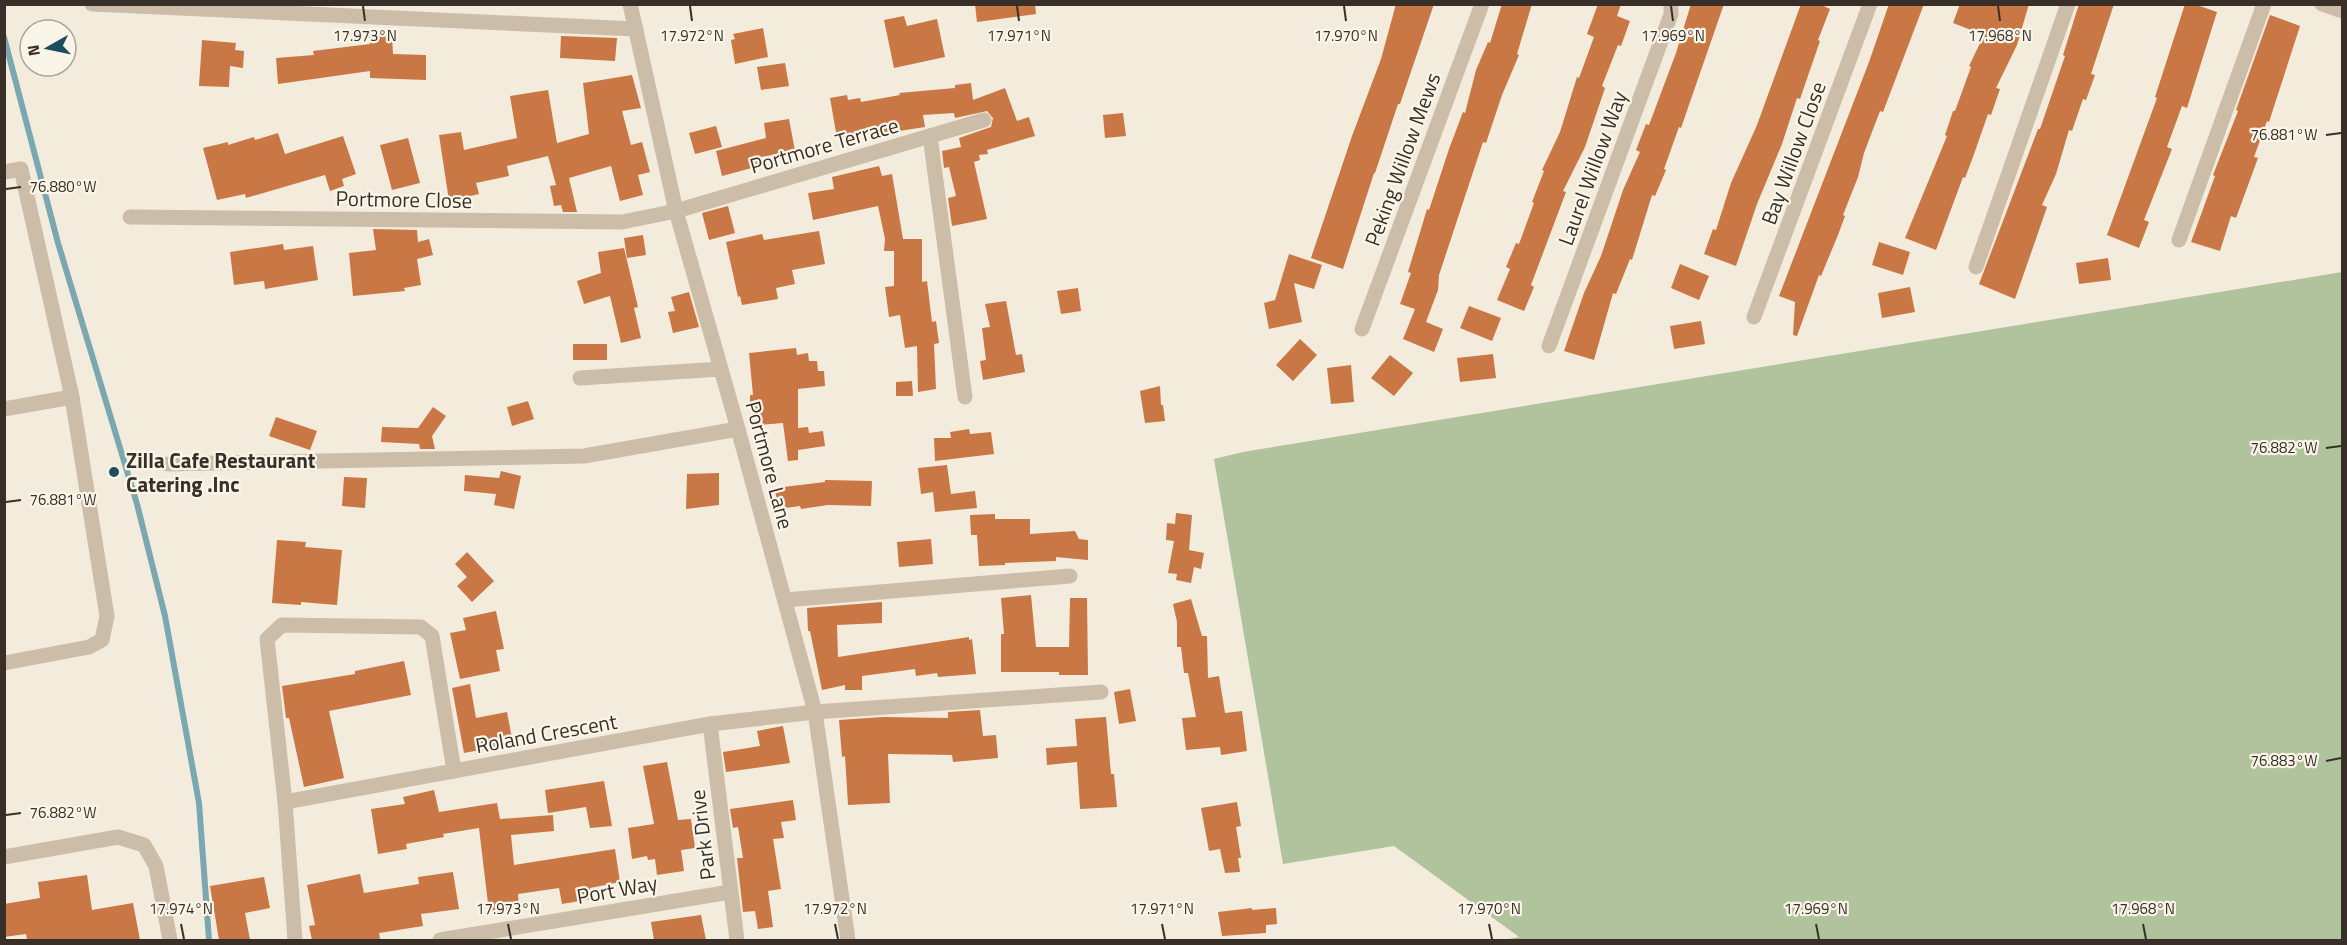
<svg xmlns="http://www.w3.org/2000/svg" width="2347" height="945" font-family="'Titillium Web',sans-serif">
	<style>
		.green { fill: #b0c39c }
		.lines { fill: none; stroke-linecap: round; stroke-linejoin: round }
		.stream { stroke: #7ba7b1; stroke-width: 6 }
		.building { fill: #c97744 }
		.minor { stroke: #ccbda8; stroke-width: 15 }
		.ticks { fill: none; stroke: #383028; stroke-width: 2 }
		.poi-dot { fill: #1c4e5b; stroke: #faf5e9; stroke-width: 2 }
		.labels { text-anchor: middle; dominant-baseline: central; stroke-width: 4.5; stroke-linejoin: round; paint-order: stroke }
		.street-label { font-size: 21px; fill: #383028; stroke: #faf5e9 }
		.poi-label { font-size: 21px; font-weight: bold; fill: #383028; stroke: #faf5e9; text-anchor: start }
		.ticks-label { font-size: 15px; text-anchor: middle; fill: #383028; stroke: #faf5e9; stroke-width: 4.5; stroke-linejoin: round; paint-order: stroke }
	</style>
	<rect width="100%" height="100%" fill="#f3ecdd"/>
	<path class="green" d="M2342 272V940H1503L1519 937 1394 846 1283 864 1214 459 1243 452Z"/>
	<g class="lines">
		<path class="stream" d="M4 37 58 243 137 504 165 616 199 803 209 940"/>
	</g>
	<g class="building">
		<path d="M975 4H1035L1036 14 977 22Z"/>
		<path d="M1396 4H1434L1400 104H1398L1375 173H1374L1343 269 1311 258 1352 136 1381 59Z"/>
		<path d="M1502 4H1532L1517 54 1519 55 1502 95 1486 143 1483 142 1439 275 1438 290 1426 322 1443 329 1434 352 1403 339 1415 309 1400 304 1411 273 1408 272 1427 209 1429 210 1449 149 1463 112 1465 113 1476 70 1488 42 1490 43Z"/>
		<path d="M1598 4H1621L1617 16 1630 21 1621 46 1618 45 1602 86 1605 88 1585 147 1563 191 1566 192 1531 285 1534 287 1524 311 1497 300 1510 269 1506 267 1516 243 1519 244 1534 203 1532 202 1544 171 1542 170 1560 132 1577 77 1579 78 1594 37 1587 34Z"/>
		<path d="M1691 4H1724L1681 128 1679 127 1664 169 1666 170 1655 196 1652 195 1632 260 1630 259 1616 294 1613 293 1594 360 1564 351 1584 293 1601 256 1623 190 1640 152 1636 150 1646 124 1649 125 1676 53Z"/>
		<path d="M1801 4H1819L1830 9 1818 40 1820 41 1800 99 1797 98 1782 144 1757 204 1736 266 1704 254 1713 229 1716 230 1731 183 1757 125Z"/>
		<path d="M1889 4H1924L1883 112 1880 111 1864 153 1858 177 1843 215 1845 216 1838 235 1821 276 1819 275 1797 336 1793 335 1795 302 1779 296 1869 62Z"/>
		<path d="M1960 4H2029L2017 45 1996 88 2000 89 1991 115 1988 114 1973 157 1965 178 1963 177 1936 250 1905 238 1947 136 1945 135 1953 111H1955L1971 67 1969 66 1984 35 1953 23Z"/>
		<path d="M2079 4H2114L2091 74 2095 75 2086 100 2083 99 2072 131 2069 130 2056 174 2042 205 2047 207 2015 299 1979 284 2038 129H2040L2065 56 2063 55Z"/>
		<path d="M2185 4H2194L2217 12 2187 108 2182 106 2167 147 2172 149 2144 220 2149 222 2139 248 2107 235 2157 98 2155 97Z"/>
		<path d="M2270 15 2300 26 2269 122 2267 121 2254 157 2258 158 2236 218 2231 216 2220 251 2191 242 2215 176 2213 175 2238 111 2236 110Z"/>
		<path d="M904 16 907 26 937 19 945 57 894 68 884 20Z"/>
		<path d="M763 28 768 57 735 64 731 40 735 39 733 34Z"/>
		<path d="M392 36 393 54 426 55V80L370 78V71L278 84 276 58 314 55 313 51 370 44 369 37Z"/>
		<path d="M561 36 617 38 615 61 560 58Z"/>
		<path d="M202 40 236 43 235 50 244 51 243 68 230 66 229 87 199 86Z"/>
		<path d="M785 63 789 86 761 90 757 67Z"/>
		<path d="M632 75 641 108 622 111 631 145 642 142 650 172 638 175 643 195 620 201 611 166 569 178 577 212H563L561 205 554 206 550 186 556 185 548 156 507 166 509 176 476 183 479 194 449 201 439 135 461 132 464 150 517 138 510 96 548 90 557 143 589 134 583 83Z"/>
		<path d="M971 83 973 100 1005 88 1017 121 1029 117 1035 136 987 150 988 154 979 155 980 160 974 162 987 219 952 226 948 198 956 196 949 167 944 168 942 151 961 147 959 138 991 127 993 118 987 111 955 118 954 113 923 115 925 127 880 134V131L837 138 830 98 847 95 848 100 860 98 861 102 900 95 899 93 955 88V85Z"/>
		<path d="M1123 113 1126 136 1105 138 1103 115Z"/>
		<path d="M789 119 795 151 761 157 763 165 722 176 716 151 766 138 764 123Z"/>
		<path d="M716 126 722 147 695 154 689 133Z"/>
		<path d="M278 133 285 154 343 136 356 174 342 179 344 186 330 191 325 175 246 198 245 194 217 200 203 148 228 142V145L254 137 255 140Z"/>
		<path d="M408 138 420 183 392 190 380 145Z"/>
		<path d="M879 166 882 176 892 174 903 239H922V282L927 281 932 322 936 321 939 343 934 344 936 389 918 392 917 346 905 348 900 315 889 317 885 287 894 286V251H884L885 239 878 206 813 220 808 193 834 189 832 177Z"/>
		<path d="M728 206 735 233 709 240 702 213Z"/>
		<path d="M373 229 417 230 418 242 429 239 433 255 417 259 421 285 404 288 405 291 353 296 349 253 376 250Z"/>
		<path d="M819 231 825 264 792 270 795 284 776 288 778 299 742 305 740 296 738 297 726 242 762 234 764 240Z"/>
		<path d="M643 235 646 255 627 258 624 238Z"/>
		<path d="M1879 242 1910 252 1903 275 1872 265Z"/>
		<path d="M283 244 284 250 313 246 318 280 265 289 264 281 234 285 230 252Z"/>
		<path d="M624 248 638 307 634 308 641 338 621 343 610 296 584 304 577 281 601 273 598 252Z"/>
		<path d="M1289 254 1322 265 1314 289 1294 283 1302 322 1269 329 1264 303 1275 300Z"/>
		<path d="M2108 258 2111 280 2079 284 2076 263Z"/>
		<path d="M1680 264 1709 276 1699 300 1671 288Z"/>
		<path d="M1910 287 1915 312 1882 318 1878 293Z"/>
		<path d="M1078 288 1081 311 1061 314 1057 291Z"/>
		<path d="M689 292 699 327 673 333 668 312 675 311 671 297Z"/>
		<path d="M1006 301 1016 355 1022 354 1025 372 983 380 980 361 986 360 982 328 990 327 985 304Z"/>
		<path d="M1469 306 1501 318 1492 341 1460 328Z"/>
		<path d="M1701 321 1705 344 1674 349 1670 326Z"/>
		<path d="M1300 339 1317 355 1293 381 1276 365Z"/>
		<rect x="573" y="344" width="34" height="16"/>
		<path d="M796 348 797 355 808 353 809 361H817L818 371H824L825 386 798 389V428L808 427 809 433 823 431 825 446 798 450V460L788 461 783 423 759 425 757 410H750V395H753L749 353Z"/>
		<path d="M1493 354 1496 378 1460 382 1457 358Z"/>
		<path d="M1390 355 1413 373 1394 396 1371 378Z"/>
		<path d="M1351 365 1354 402 1331 404 1327 368Z"/>
		<path d="M912 381 913 396H896V382Z"/>
		<path d="M1160 386 1161 405H1163L1165 421 1145 423 1140 391Z"/>
		<path d="M528 401 534 419 512 426 507 407Z"/>
		<path d="M433 407 446 416 432 436 435 449H420L419 444 381 442 382 427 418 428Z"/>
		<path d="M276 417 317 431 310 450 269 436Z"/>
		<path d="M969 429 970 434 991 432 994 454 935 461 934 438H951L950 432Z"/>
		<path d="M947 465 951 494 975 491 977 508 935 512 933 492 921 494 918 468Z"/>
		<path d="M501 471 521 476 514 509 494 505 496 494 464 491 465 475 499 478Z"/>
		<path d="M719 473V505L686 509 687 474Z"/>
		<path d="M344 477 367 478 365 508 342 506Z"/>
		<path d="M825 480 872 481 871 506 828 505 801 509 800 506 778 509 775 488 825 482Z"/>
		<path d="M1176 513 1192 515 1189 550 1204 553 1201 569 1194 567 1191 583 1176 580 1177 574 1168 573 1174 541 1166 540 1167 523 1175 524Z"/>
		<path d="M995 514V519H1030V534L1075 531 1079 539 1088 540V560L1056 557V561L1005 563V565L979 566 977 535H971L970 515Z"/>
		<path d="M931 539 933 564 899 567 897 542Z"/>
		<path d="M277 540 306 542 305 547 342 550 337 605 301 602V605L272 603Z"/>
		<path d="M467 552 494 581 472 602 457 586 467 577 455 564Z"/>
		<path d="M1031 595 1036 647H1069L1070 598H1087L1088 675H1059V672H1001V634H1004L1001 598Z"/>
		<path d="M1191 599 1202 636H1207L1208 678 1219 676 1225 713 1242 711 1247 751 1221 755 1220 747 1186 750 1182 718 1196 717 1188 673H1184L1181 647H1177V622L1173 604Z"/>
		<path d="M882 602V623L837 625 838 657 969 637V640L972 639 976 674 938 677 937 673 916 676 915 669 862 676V690H845V685L822 690 810 631H808L807 608Z"/>
		<path d="M496 611 504 649 496 650 500 671 460 679 450 633 466 630 463 618Z"/>
		<path d="M404 661 411 695 329 711 344 778 304 787 289 718H286L282 686 355 674V671Z"/>
		<path d="M470 684 476 718 507 712 513 744 464 753 452 688Z"/>
		<path d="M1130 689 1136 721 1119 724 1114 692Z"/>
		<path d="M980 710 983 736 996 735 998 758 953 762 952 755 888 754 890 803 848 805 845 756 842 757 839 720 883 717 948 718V712Z"/>
		<path d="M1106 717 1111 774H1114L1117 807 1080 809 1077 762 1047 765 1046 748 1077 746 1075 719Z"/>
		<path d="M783 726 790 763 726 772 723 752 760 746 757 731Z"/>
		<path d="M667 762 678 820 691 819 695 848 681 850 684 871 657 875 655 859 648 860 647 856 632 859 628 828 654 824 643 766Z"/>
		<path d="M604 781 612 826 590 828 586 807 548 813 545 790Z"/>
		<path d="M434 790 439 812 497 803 500 819 553 815 554 831 511 835 514 865 615 849 620 882 590 888 591 899 562 904 559 888 518 894 519 908 489 912 479 828 443 834 444 837 406 844 407 849 378 854 371 809 405 804 403 797Z"/>
		<path d="M793 800 796 820 781 822 784 838 773 839 781 889 768 891 773 927 758 929 755 911 743 912 737 858H743L738 827 733 828 730 809Z"/>
		<path d="M1237 802 1241 826 1236 827 1241 858H1238L1240 872 1225 873 1220 849 1209 851 1201 808Z"/>
		<path d="M453 872 459 909 421 914 423 926 379 933 380 939 312 940 309 926 315 925 307 885 360 874 364 893 419 884 418 877Z"/>
		<path d="M87 875 92 910 133 903 140 940H27L26 934 4 937V904L40 898 38 882Z"/>
		<path d="M264 877 270 908 245 913 250 940H219L210 886Z"/>
		<path d="M1252 908V910L1276 908 1277 924 1266 925V933L1222 936 1218 912Z"/>
		<path d="M701 915 706 940H654L651 922Z"/>
	</g>
	<g class="lines">
		<g class="minor">
			<path d="M92 4 636 29"/>
			<path d="M630 4 676 211 738 429 815 712 848 940"/>
			<path d="M2322 4 2342 11"/>
			<path d="M930 136 965 397"/>
			<path d="M4 172 21 169 72 397 107 616 102 640 89 647 4 663"/>
			<path d="M130 217 622 222 676 211 984 120"/>
			<path d="M2179 240 2264 4"/>
			<path d="M1976 267 2068 4"/>
			<path d="M1754 317 1870 4"/>
			<path d="M1362 329 1482 4"/>
			<path d="M1549 346 1671 14V4"/>
			<path d="M580 378 721 369"/>
			<path d="M4 409 72 397"/>
			<path d="M168 464 584 456 738 429"/>
			<path d="M785 600 1070 576"/>
			<path d="M710 724 737 940"/>
			<path d="M285 802 710 724 815 712 1101 692"/>
			<path d="M4 857 118 837 144 845 156 866 170 940"/>
			<path d="M295 940 285 802 267 639 282 625 421 627 432 636 454 771"/>
			<path d="M440 940 730 892"/>
		</g>
	</g>
	<path class="ticks" d="M363 6 365 21M690 6 692 21M1017 6 1019 21M1344 6 1346 21M1671 6 1673 21M1998 6 2000 21M2326 135 2341 133M6 189 21 187M2326 448 2341 446M6 502 21 500M2326 761 2341 758M6 815 21 813M181 924 184 939M508 924 511 939M835 924 838 939M1162 924 1165 939M1489 924 1492 939M1816 924 1819 939M2143 924 2146 939"/>
	<circle class="poi-dot" cx="114" cy="472" r="6"/>
	<g class="labels">
		<g class="street-label">
			<text transform="translate(824 145) rotate(-16)">Portmore Terrace</text>
			<text transform="translate(1793 153) rotate(-70)">Bay Willow Close</text>
			<text transform="translate(1402 159) rotate(-70)">Peking Willow Mews</text>
			<text transform="translate(1592 168) rotate(-70)">Laurel Willow Way</text>
			<text transform="translate(404 199) rotate(1)">Portmore Close</text>
			<text transform="translate(770 465) rotate(75)">Portmore Lane</text>
			<text transform="translate(546 733) rotate(-10)">Roland Crescent</text>
			<text transform="translate(702 835) rotate(-97)">Park Drive</text>
			<text transform="translate(617 889) rotate(-10)">Port Way</text>
		</g>
		<g class="poi-label">
			<text x="126" y="460">Zilla Cafe Restaurant<tspan x="126" dy="24">Catering .Inc</tspan></text>
		</g>
	</g>
	<g class="ticks-label">
		<text x="365" y="41">17.973°N</text>
		<text x="692" y="41">17.972°N</text>
		<text x="1019" y="41">17.971°N</text>
		<text x="1346" y="41">17.970°N</text>
		<text x="1673" y="41">17.969°N</text>
		<text x="2000" y="41">17.968°N</text>
		<text x="2284" y="140">76.881°W</text>
		<text x="63" y="192">76.880°W</text>
		<text x="2284" y="453">76.882°W</text>
		<text x="63" y="505">76.881°W</text>
		<text x="2284" y="766">76.883°W</text>
		<text x="63" y="818">76.882°W</text>
		<text x="181" y="914">17.974°N</text>
		<text x="508" y="914">17.973°N</text>
		<text x="835" y="914">17.972°N</text>
		<text x="1162" y="914">17.971°N</text>
		<text x="1489" y="914">17.970°N</text>
		<text x="1816" y="914">17.969°N</text>
		<text x="2143" y="914">17.968°N</text>
	</g>
	<rect width="2347" height="945" fill="none" stroke="#383028" stroke-width="12"/>
	<g transform="translate(48 48) rotate(261)"><circle r="28" fill="#faf5e9" stroke="#aca69c" stroke-width="1.5"/>
	<path d="M0-4.5L10 22L0 15L-10 22Z" fill="#1c4e5b"/>
	<text y="-9" font-size="16" font-weight="bold" text-anchor="middle" fill="#383028">N</text>
	</g>
</svg>
